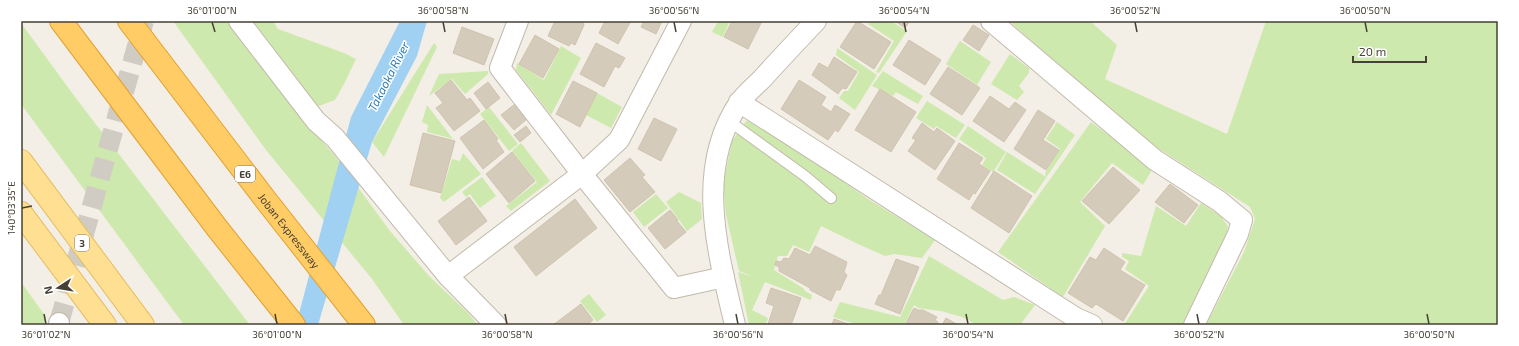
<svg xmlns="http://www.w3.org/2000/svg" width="1519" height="346" font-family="'Exo 2',sans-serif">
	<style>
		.green { fill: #cee9ad }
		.water { fill: #a0d1f2 }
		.building { fill: #d5cbbb; stroke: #d0c3ae }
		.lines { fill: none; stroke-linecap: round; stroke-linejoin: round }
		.street-tunnel { stroke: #d0ccc3; stroke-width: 20; stroke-dasharray: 20 10; stroke-linecap: butt }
		.lane-casing { stroke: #c2baab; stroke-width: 12 }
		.street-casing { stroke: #c2baab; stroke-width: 22 }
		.primary-casing { stroke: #e7be60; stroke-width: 24 }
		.highway-casing { stroke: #e2a131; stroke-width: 24 }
		.lane { stroke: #fff; stroke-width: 10 }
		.street { stroke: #fff; stroke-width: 20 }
		.primary { stroke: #ffe093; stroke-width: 22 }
		.highway { stroke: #ffcc65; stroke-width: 22 }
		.ticks { fill: none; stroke: #464035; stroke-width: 1.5 }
		.labels { text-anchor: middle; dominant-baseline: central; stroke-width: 3; stroke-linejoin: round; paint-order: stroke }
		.shield { fill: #fff; stroke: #7e7972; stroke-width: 1 }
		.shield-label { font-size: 10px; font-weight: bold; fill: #464035 }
		.street-label { font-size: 11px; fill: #464035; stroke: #fff }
		.water-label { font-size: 12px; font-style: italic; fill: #2b7bb6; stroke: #fff }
		.neatline { fill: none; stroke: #464035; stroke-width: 1.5 }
		.ticks-label { font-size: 10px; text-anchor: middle; fill: #464035 }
	</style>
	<rect width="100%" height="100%" fill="#f3efe6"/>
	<g class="green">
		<path d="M173 21H227L313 131 335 156 390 231 429 276 468 313 478 325H404L372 279 266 150Z"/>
		<path d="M249 21H273L278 29 344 53 356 59 344 84 335 100 319 106 314 104Z"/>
		<path d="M718 21H730L723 37 712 32Z"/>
		<path d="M870 21H891L907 31 879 73 876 72 894 41 868 24Z"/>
		<path d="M1009 21H1090L1117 45 1105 79 1227 134 1266 21H1498V325H1206L1244 252 1255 219 1250 207 1134 133Z"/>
		<path d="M21 23 75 97 250 325H184L21 104Z"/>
		<path d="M960 41 991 62 977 85 946 64Z"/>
		<path d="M434 43 437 47 384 157 372 142Z"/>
		<path d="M561 46 581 58 551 115 516 70 517 63 544 80Z"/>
		<path d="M837 48 877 75 855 110 839 98 844 91H848L859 72 836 55Z"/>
		<path d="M1010 54 1029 68V73L1019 86 1024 92 1017 100 991 84Z"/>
		<path d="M488 71V74L465 94 452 79 429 96 439 74Z"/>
		<path d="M883 71 923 96 918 104 896 92 893 96 872 86Z"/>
		<path d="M597 93 622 107 611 128 586 115Z"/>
		<path d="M927 101 965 125 956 138 936 126 934 129 916 118Z"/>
		<path d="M427 105 453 139 427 132 428 125 422 122Z"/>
		<path d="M489 107 518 144 509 151 480 114Z"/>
		<path d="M754 119 868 199 935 240 922 258 894 254 885 256 858 244 821 226 809 252 793 245 787 256H778L774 270 803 288 805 291 812 295 811 300 765 282 752 310 768 318 766 324 769 325H749L738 272 754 277 739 271 726 215 723 184 732 141 746 121Z"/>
		<path d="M1057 122 1075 135 1035 194 997 170 1007 152 1046 177 1045 173 1060 149 1046 139Z"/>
		<path d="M1091 122 1153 168 1143 185 1112 163 1080 202 1105 226 1063 297 998 252Z"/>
		<path d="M968 126 1006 152 993 172 982 165 986 158 959 139Z"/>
		<path d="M521 143 550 181 511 211 506 206 537 182 512 151Z"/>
		<path d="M463 153 481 174 444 202 440 198 452 159 460 161Z"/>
		<path d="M482 177 496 196 480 208 470 194 466 197 462 192Z"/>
		<path d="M679 192 701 203 702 219 687 231 666 202Z"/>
		<path d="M656 194 668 208 644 227 633 212Z"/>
		<path d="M1201 203 1221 216 1228 227 1225 240 1182 325H1124L1149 286 1125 269 1129 261 1122 257V253L1141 256 1156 206 1186 226Z"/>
		<path d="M929 256 1003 300 1014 297 1035 305 1020 325H977L962 317 941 311 918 308 914 305 904 325H859L833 317 840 302 900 317Z"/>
		<path d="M21 282 46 317 44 325H21Z"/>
		<path d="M589 294 606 315 597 322 580 301Z"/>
	</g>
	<path class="water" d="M400 21H427L417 56 372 142 318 325H296L351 117Z"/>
	<g class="building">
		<path d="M555 21H583L584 25 575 45 571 43 569 46 548 36Z"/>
		<path d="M605 21H631L618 44 599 33Z"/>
		<path d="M644 21H662L656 34 641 27Z"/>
		<path d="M732 21H762L748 49 724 37Z"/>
		<path d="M857 21 891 42 874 69 840 47Z"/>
		<path d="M895 21H910L905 28Z"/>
		<path d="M973 25 989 35 979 51 963 40Z"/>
		<path d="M462 27 494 39 484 65 453 53Z"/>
		<path d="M535 35 559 49 543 78 519 64Z"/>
		<path d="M909 40 941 60 925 85 893 65Z"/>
		<path d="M596 43 625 58 619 68 615 66 604 87 580 74Z"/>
		<path d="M834 57 857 72 846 89 842 88 838 94 812 75 819 63 828 68Z"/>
		<path d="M948 67 980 88 962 115 930 94Z"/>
		<path d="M451 80 467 100 470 98 480 111 454 131 436 108 443 103 435 93Z"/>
		<path d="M799 80 826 97 821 105 831 112 835 105 850 114 838 132 835 130 828 140 781 109Z"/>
		<path d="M573 81 597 93 580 127 556 114Z"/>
		<path d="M488 82 500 98 486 109 474 93Z"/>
		<path d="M880 89 916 112 891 152 855 130Z"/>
		<path d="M990 96 1009 109 1015 102 1026 110 1004 142 973 121Z"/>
		<path d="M515 104 527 119 514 130 501 115Z"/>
		<path d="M1038 110 1055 121 1043 140 1059 150 1046 170 1014 149Z"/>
		<path d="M654 118 677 129 661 161 638 149Z"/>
		<path d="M484 120 498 139 496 140 504 152 483 169 460 138Z"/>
		<path d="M922 123 934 132 937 128 955 141 935 170 908 151 916 140 912 138Z"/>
		<path d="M526 126 531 133 520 142 514 135Z"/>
		<path d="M423 133 455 141 441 193 410 185Z"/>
		<path d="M959 143 983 158 979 164 990 171 975 194 973 193 969 200 937 179Z"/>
		<path d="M512 152 535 181 509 203 486 174Z"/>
		<path d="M630 158 645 175 642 177 655 192 630 212 604 180Z"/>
		<path d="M1113 167 1140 190 1109 224 1082 201Z"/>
		<path d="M994 171 1032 196 1009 233 971 208Z"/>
		<path d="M1170 184 1198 205 1184 223 1155 202Z"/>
		<path d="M469 197 487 221 456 245 438 221Z"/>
		<path d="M575 199 597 228 536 276 514 247Z"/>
		<path d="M670 210 678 220 677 221 686 232 665 249 648 228Z"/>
		<path d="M815 246 847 262 844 272 847 275 840 290H836L831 301 810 290V288L779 271V267L775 265 776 261 781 262 784 258 789 259 795 248 810 255Z"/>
		<path d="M1104 248 1125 262 1120 270 1145 285 1123 321 1096 304 1092 308 1068 293 1090 257 1096 260Z"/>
		<path d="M896 259 919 267 900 314 875 304 879 295H881Z"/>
		<path d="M771 288 801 298 791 325H771L768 324 774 306 766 303Z"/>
		<path d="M581 304 593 320 587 325H553Z"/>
		<path d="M914 308 918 310H923L937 317 935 320 938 322 936 325H905Z"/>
		<path d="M946 318 958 325H942Z"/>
		<path d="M834 319 851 325H832Z"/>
	</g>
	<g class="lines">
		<path class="street-tunnel" d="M59 323 144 21"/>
		<g class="lane-casing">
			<path id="lane" d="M729 121 805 176 831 198"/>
		</g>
		<g class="street-casing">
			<g id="street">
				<path d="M239 21 316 121 335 138 448 276 496 325"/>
				<path d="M518 21 500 68 582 174 674 288 724 277"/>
				<path d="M991 21 1155 160 1219 201 1242 220 1238 234 1194 325"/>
				<path d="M739 102 1076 318 1092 325"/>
				<path d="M448 276 582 174 619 140 681 21"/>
				<path d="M59 325V323"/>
				<path d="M735 325C718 253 694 170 739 103 745 94 754 87 762 79 780 59 798 40 816 21"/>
			</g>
		</g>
		<g class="primary-casing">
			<g id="primary">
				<path d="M21 161 143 325"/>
				<path d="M21 213 105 325"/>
			</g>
		</g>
		<g class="highway-casing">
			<g id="highway">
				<path d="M61 21 217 228 294 325"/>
				<path id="s1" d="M129 21 265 199 364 325"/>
			</g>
		</g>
		<use href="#lane" class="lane"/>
		<use href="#street" class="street"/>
		<use href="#primary" class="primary"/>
		<use href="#highway" class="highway"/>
	</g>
	<path class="ticks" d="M212 22 215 32M443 22 445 32M674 22 676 32M904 22 906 32M1135 22 1137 32M1365 22 1367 32M22 208 32 206M44 314 46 324M275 314 277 324M505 314 507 324M736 314 738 324M966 314 968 324M1197 314 1199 324M1427 314 1429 324"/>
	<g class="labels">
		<g class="shield">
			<rect x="235" y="166" width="20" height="16" rx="3"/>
			<rect x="75" y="235" width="14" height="16" rx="3"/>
		</g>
		<g class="shield-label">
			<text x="245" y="174">E6</text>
			<text x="82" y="243">3</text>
		</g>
		<g class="street-label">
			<text stroke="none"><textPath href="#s1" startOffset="264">Joban Expressway</textPath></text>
		</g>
		<g class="water-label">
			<text transform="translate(388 76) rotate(-63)">Takaoka River</text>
		</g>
	</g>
	<rect width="1519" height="346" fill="none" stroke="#ffffff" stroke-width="44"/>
	<g transform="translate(58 288) rotate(258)" stroke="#ffffff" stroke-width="3" paint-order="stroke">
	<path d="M0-3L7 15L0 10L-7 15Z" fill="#464035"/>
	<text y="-6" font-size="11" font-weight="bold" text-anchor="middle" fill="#464035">N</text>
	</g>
	<path d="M1353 56v6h73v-6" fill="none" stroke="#464035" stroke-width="2"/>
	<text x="1359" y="56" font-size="12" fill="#464035" stroke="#ffffff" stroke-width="3" paint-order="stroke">20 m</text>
	<rect x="22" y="22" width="1475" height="302" class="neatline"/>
	<g class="ticks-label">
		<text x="212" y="14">36°01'00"N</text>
		<text x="443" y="14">36°00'58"N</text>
		<text x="674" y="14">36°00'56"N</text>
		<text x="904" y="14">36°00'54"N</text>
		<text x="1135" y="14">36°00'52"N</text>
		<text x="1365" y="14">36°00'50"N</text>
		<text transform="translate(11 208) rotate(-90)" y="4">140°03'35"E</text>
		<text x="46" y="338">36°01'02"N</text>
		<text x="277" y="338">36°01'00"N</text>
		<text x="507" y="338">36°00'58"N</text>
		<text x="738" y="338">36°00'56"N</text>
		<text x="968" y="338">36°00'54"N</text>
		<text x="1199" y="338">36°00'52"N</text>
		<text x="1429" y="338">36°00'50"N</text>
	</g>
</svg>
